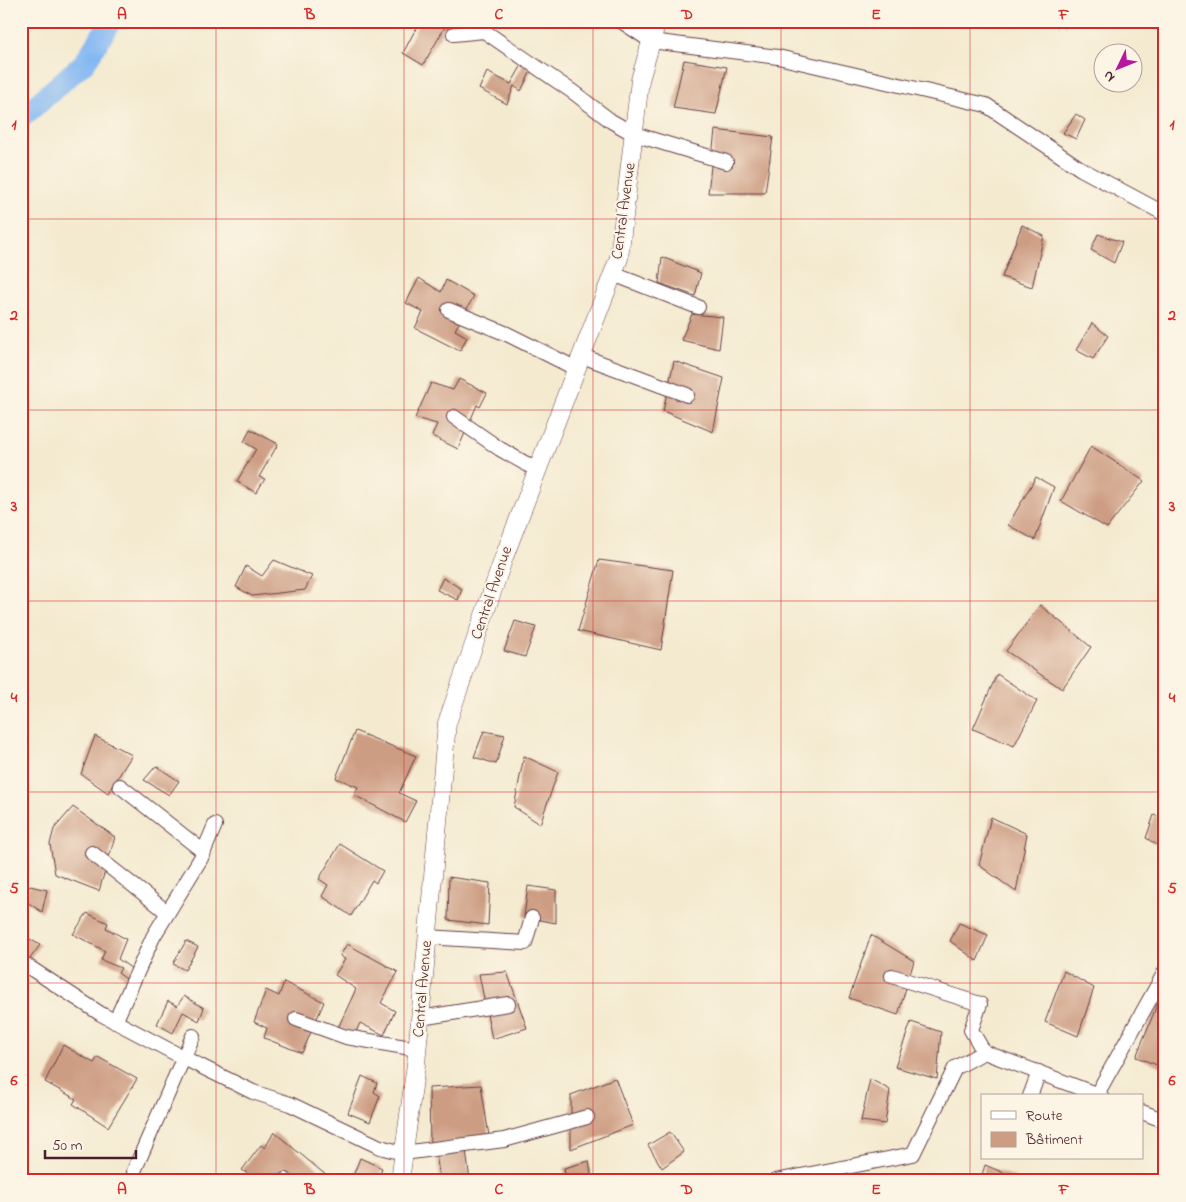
<svg xmlns="http://www.w3.org/2000/svg" width="1186" height="1202" font-family="'Indie Flower',sans-serif">
	<style>
		.lines { fill: none; stroke-linecap: round; stroke-linejoin: round }
		.river { stroke: #84b8f2; stroke-width: 22 }
		.building { fill: #cd9d83 }
		.minor-casing { stroke: #643d44; stroke-width: 16 }
		.tertiary-casing { stroke: #643d44; stroke-width: 19 }
		.minor { stroke: #fff; stroke-width: 14 }
		.tertiary { stroke: #fff; stroke-width: 18 }
		.grid { fill: none; stroke: #d62828; stroke-width: 1; stroke-opacity: 0.55 }
		.labels { text-anchor: middle; dominant-baseline: central; stroke-width: 4; stroke-linejoin: round; paint-order: stroke }
		.street-label { font-size: 16px; fill: #4a1f2b; stroke: #fcf5e5 }
		.neatline { fill: none; stroke: #d62828; stroke-width: 2 }
		.grid-label { font-size: 16px; text-anchor: middle; font-weight: bold; fill: #d62828 }
	</style>
	<rect width="100%" height="100%" fill="#fcf5e5"/>
	<filter id="ink" filterUnits="userSpaceOnUse"><feTurbulence type="fractalNoise" baseFrequency=".02" numOctaves="2"/><feDisplacementMap in="SourceGraphic" scale="10" xChannelSelector="R" yChannelSelector="G"/><feConvolveMatrix kernelMatrix="1 2 1 2 8 2 1 2 1" color-interpolation-filters="sRGB"/></filter>
	<filter id="wash" filterUnits="userSpaceOnUse"><feTurbulence type="fractalNoise" baseFrequency=".0096" numOctaves="4" result="noise"/><feDisplacementMap in="SourceGraphic" scale="20" xChannelSelector="R" yChannelSelector="G"/><feGaussianBlur stdDeviation="1.12" result="paint"/><feColorMatrix in="noise" values="0 0 0 0 0 0 0 0 0 0 0 0 0 0 0 0 0 1.4 0 .05"/><feComposite in="paint" operator="in"/></filter>
	<g filter="url(#wash)">
		<rect width="100%" height="100%" fill="#f4ead0"/>
		<g class="lines">
			<path class="river" d="M21 118 85 62 111 21"/>
		</g>
		<g id="blocks">
			<g class="building">
				<path d="M420 21H454L450 29 445 27 423 65 403 53Z"/>
				<path d="M684 60 727 67 716 114 673 108Z"/>
				<path d="M522 65 531 71 521 91 514 86 507 104 479 89 487 72 511 84Z"/>
				<path d="M1076 114 1085 120 1076 139 1063 133Z"/>
				<path d="M715 130 773 137 765 193H708Z"/>
				<path d="M1022 225 1044 236 1032 287 1002 277Z"/>
				<path d="M1098 234 1122 242 1114 263 1091 250Z"/>
				<path d="M662 257 701 273 695 296 659 283Z"/>
				<path d="M419 278 441 292 446 280 474 296 455 330 467 337 460 351 415 328 423 312 406 303Z"/>
				<path d="M692 314 723 317 719 349 681 340Z"/>
				<path d="M1092 323 1108 336 1093 359 1076 350Z"/>
				<path d="M674 361 724 378 713 432 663 411Z"/>
				<path d="M459 379 487 393 480 407 477 405 458 449 432 436 437 424 415 418 431 383 453 390Z"/>
				<path d="M250 429 278 444 259 477 265 479 256 493 237 481 256 449 244 442Z"/>
				<path d="M1091 446 1144 481 1107 528 1061 501Z"/>
				<path d="M1036 477 1054 487 1035 540 1008 525Z"/>
				<path d="M274 560 312 576 305 590 252 596 236 587 246 566 262 576Z"/>
				<path d="M599 560 673 570 661 650 578 631Z"/>
				<path d="M443 578 462 589 458 600 437 590Z"/>
				<path d="M1040 605 1091 647 1062 689 1006 651Z"/>
				<path d="M515 621 536 627 525 657 504 651Z"/>
				<path d="M997 674 1037 701 1014 746 973 729Z"/>
				<path d="M355 731 416 756 399 793 416 801 405 822 354 795 358 787 336 778Z"/>
				<path d="M484 731 505 735 496 764 474 757Z"/>
				<path d="M95 736 132 755 108 793 81 774Z"/>
				<path d="M524 756 558 772 540 824 514 807Z"/>
				<path d="M156 766 179 781 169 795 144 780Z"/>
				<path d="M73 807 115 837 99 891 55 874 50 844 54 829Z"/>
				<path d="M1154 815 1165 819V850L1146 838Z"/>
				<path d="M991 817 1027 834 1016 892 979 865Z"/>
				<path d="M340 844 383 871 376 883 372 880 351 916 322 896 328 885 319 879Z"/>
				<path d="M449 877 490 883 488 925 448 920Z"/>
				<path d="M30 886 47 890 42 912 21 898Z"/>
				<path d="M528 886 556 890V923L524 917Z"/>
				<path d="M87 913 108 923 106 928 126 939 118 959 135 971 129 981 118 973 121 968 101 960 105 951 73 934Z"/>
				<path d="M959 923 988 935 977 961 950 941Z"/>
				<path d="M21 934 40 945 21 971Z"/>
				<path d="M871 935 914 961 898 1015 849 998Z"/>
				<path d="M186 941 198 947 185 970 173 964Z"/>
				<path d="M347 944 398 972 381 1003 395 1011 384 1035 360 1023 355 1034 338 1028 356 989 335 975 345 959 340 956Z"/>
				<path d="M1064 971 1094 988 1078 1036 1045 1022Z"/>
				<path d="M507 972 527 1028 492 1039 479 974Z"/>
				<path d="M284 982 324 1002 302 1053 264 1038 267 1028 254 1022 266 990 279 996Z"/>
				<path d="M184 996 204 1008 199 1021 183 1012 173 1033 157 1024 168 1001 177 1006Z"/>
				<path d="M1159 1000 1165 1002V1068L1136 1057Z"/>
				<path d="M911 1022 941 1032 937 1079 895 1067Z"/>
				<path d="M63 1045 94 1063 98 1057 137 1079 108 1127 73 1104 76 1099 45 1082Z"/>
				<path d="M362 1076 377 1083 374 1092 380 1096 370 1122 348 1113Z"/>
				<path d="M615 1078 633 1125 571 1149V1095Z"/>
				<path d="M870 1079 890 1090 885 1124 861 1121Z"/>
				<path d="M481 1085 489 1136 430 1146 429 1088Z"/>
				<path d="M274 1132 327 1176 324 1181H259L242 1170 261 1145 265 1148Z"/>
				<path d="M670 1132 684 1152 662 1168 648 1145Z"/>
				<path d="M466 1150 470 1181H440L436 1153Z"/>
				<path d="M360 1158 382 1168 378 1181H351Z"/>
				<path d="M589 1161 592 1181H566L564 1168Z"/>
				<path d="M985 1165 1016 1178 1015 1181H980Z"/>
			</g>
		</g>
	</g>
	<g filter="url(#ink)">
		<use href="#blocks" fill-opacity="0" stroke="#643d44" stroke-width="1"/>
		<g class="lines">
			<g class="minor-casing">
				<g id="minor">
					<path d="M621 21 651 41 778 57 986 105 1081 169 1165 214"/>
					<path d="M454 34 484 31 573 92 611 121 634 134 726 162"/>
					<path d="M613 274 698 307"/>
					<path d="M449 310 507 334 577 369"/>
					<path d="M582 356 687 395"/>
					<path d="M454 417 500 449 537 470"/>
					<path d="M120 786 204 852"/>
					<path d="M92 853 167 912"/>
					<path d="M427 937 525 943 532 918"/>
					<path d="M21 962 101 1014 184 1058 253 1092 290 1104 380 1147 403 1153 504 1140 587 1117"/>
					<path d="M892 976 980 1004 971 1030 984 1052"/>
					<path d="M420 1018 508 1004"/>
					<path d="M296 1019 346 1037 417 1049"/>
					<path d="M115 1022 153 937 201 858 215 825"/>
					<path d="M1097 1094 1165 972"/>
					<path d="M1030 1096 1039 1072"/>
					<path d="M1142 1112 1165 1121"/>
					<path d="M134 1171 193 1036"/>
					<path d="M285 1180 286 1181"/>
					<path d="M775 1181 913 1154 955 1068 984 1052 1101 1096"/>
				</g>
			</g>
			<g class="tertiary-casing">
				<path id="tertiary" d="M400 1181 416 1064 447 723 504 557 619 258 640 80 657 21"/>
			</g>
			<use href="#minor" class="minor"/>
			<use href="#tertiary" class="tertiary"/>
		</g>
	</g>
	<path class="grid" d="M216 21V1181M404 21V1181M593 21V1181M781 21V1181M970 21V1181M21 219H1165M21 410H1165M21 601H1165M21 792H1165M21 983H1165"/>
	<g class="labels">
		<g class="street-label">
			<text transform="translate(624 211) rotate(-82)">Central Avenue</text>
			<text transform="translate(492 593) rotate(-71)">Central Avenue</text>
			<text transform="translate(423 989) rotate(-85)">Central Avenue</text>
		</g>
	</g>
	<rect width="1186" height="1202" fill="none" stroke="#fcf5e5" stroke-width="55"/>
	<rect x="981" y="1094" width="162" height="65" fill="#fcf5e5" stroke="#b59f9b"/>
	<rect x="991" y="1111" width="25" height="8" fill="#ffffff" stroke="#b59f9b"/>
	<text x="1026" y="1120" font-size="15" fill="#4a1f2b">Route</text>
	<rect x="991" y="1132" width="25" height="15" fill="#cd9d83" stroke="#b59f9b"/>
	<text x="1026" y="1144" font-size="15" fill="#4a1f2b">Bâtiment</text>
	<g transform="translate(1118 68) rotate(227)"><circle r="24" fill="#fcf5e5" stroke="#b59f9b"/>
	<path d="M0-4L9 19L0 12L-9 19Z" fill="#b5179e"/>
	<text y="-8" font-size="14" font-weight="bold" text-anchor="middle" fill="#4a1f2b">N</text>
	</g>
	<path d="M45 1150v8h91v-8" fill="none" stroke="#4a1f2b" stroke-width="2.5"/>
	<text x="52" y="1150" font-size="15" fill="#4a1f2b" stroke="#fcf5e5" stroke-width="4" paint-order="stroke">50 m</text>
	<rect x="28" y="28" width="1130" height="1146" class="neatline"/>
	<g class="grid-label">
		<text x="122" y="19">A</text>
		<text x="310" y="19">B</text>
		<text x="499" y="19">C</text>
		<text x="687" y="19">D</text>
		<text x="876" y="19">E</text>
		<text x="1064" y="19">F</text>
		<text x="14" y="129">1</text>
		<text x="1172" y="129">1</text>
		<text x="14" y="320">2</text>
		<text x="1172" y="320">2</text>
		<text x="14" y="511">3</text>
		<text x="1172" y="511">3</text>
		<text x="14" y="702">4</text>
		<text x="1172" y="702">4</text>
		<text x="14" y="893">5</text>
		<text x="1172" y="893">5</text>
		<text x="14" y="1085">6</text>
		<text x="1172" y="1085">6</text>
		<text x="122" y="1194">A</text>
		<text x="310" y="1194">B</text>
		<text x="499" y="1194">C</text>
		<text x="687" y="1194">D</text>
		<text x="876" y="1194">E</text>
		<text x="1064" y="1194">F</text>
	</g>
</svg>
